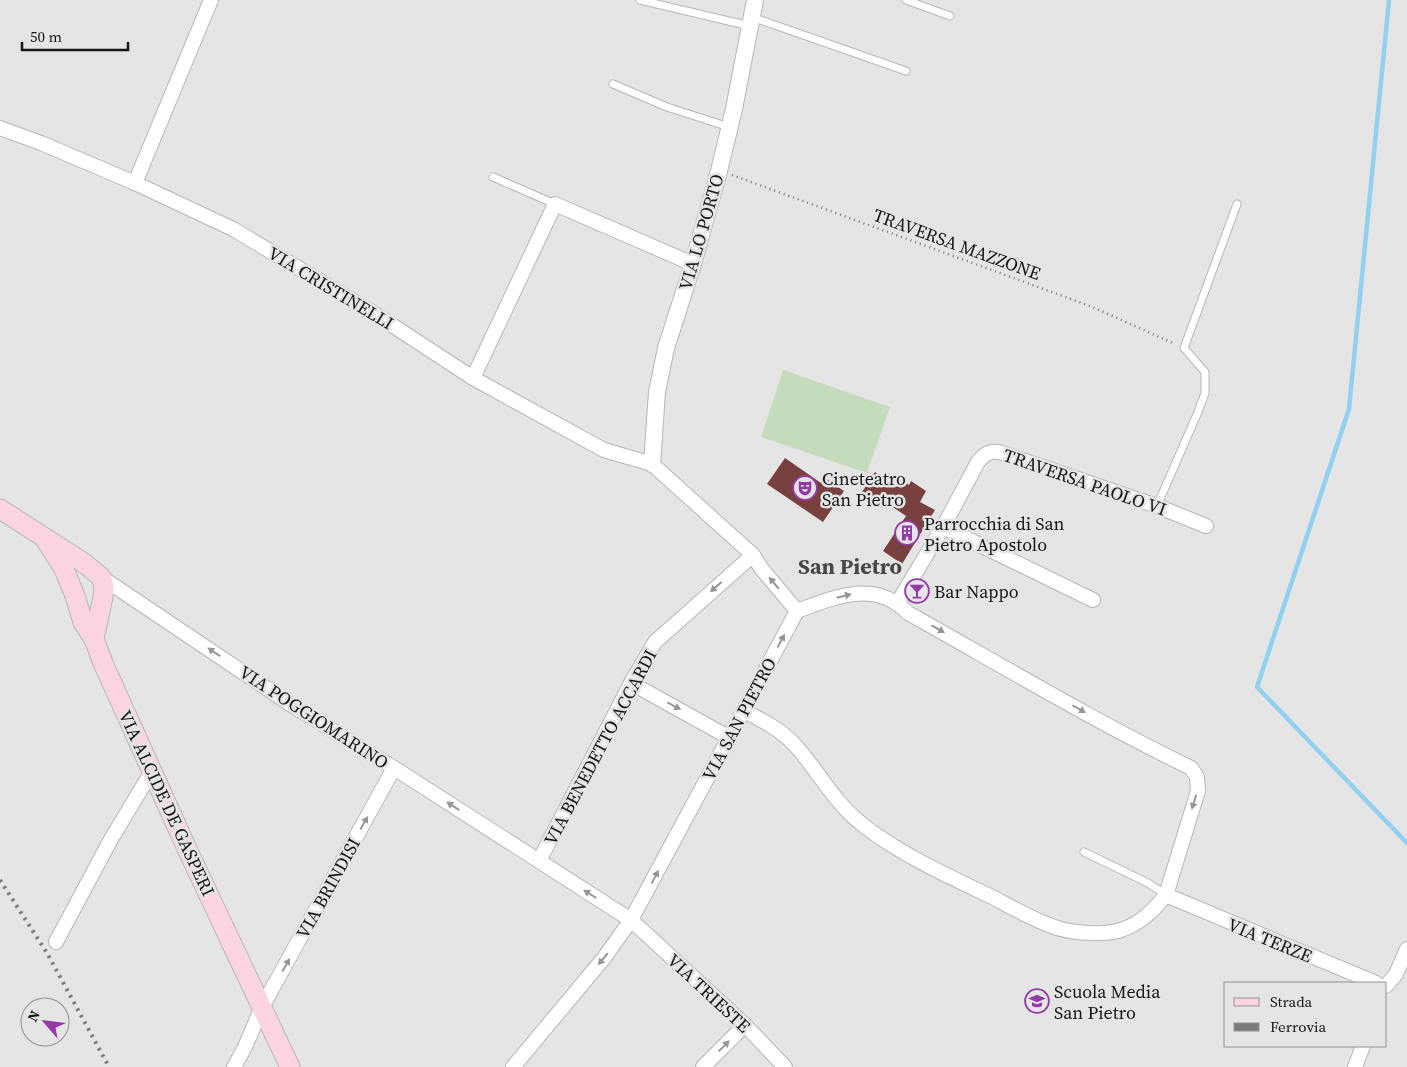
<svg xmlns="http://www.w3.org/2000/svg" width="1407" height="1067" font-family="'Source Serif 4',serif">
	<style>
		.garden { fill: #c4dcbb }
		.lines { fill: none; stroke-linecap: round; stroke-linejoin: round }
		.stream { stroke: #91d0ee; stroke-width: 4.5 }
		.building { fill: #78413f }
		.service-casing { stroke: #b6b6b8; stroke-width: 9 }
		.minor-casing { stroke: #b6b6b8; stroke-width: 16 }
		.tertiary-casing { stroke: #b6b6b8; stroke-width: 18 }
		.secondary-casing { stroke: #b6b6b8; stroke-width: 21 }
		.path { stroke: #777; stroke-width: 2.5; stroke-dasharray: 1 4; stroke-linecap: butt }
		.service { stroke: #fff; stroke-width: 7 }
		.minor { stroke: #fff; stroke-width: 14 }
		.tertiary { stroke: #fff; stroke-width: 16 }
		.secondary { stroke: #fdd4e2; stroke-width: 19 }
		.rail { stroke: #7b7b7b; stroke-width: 4; stroke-dasharray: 2.5 5; stroke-linecap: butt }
		.oneway { fill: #969696 }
		.labels { text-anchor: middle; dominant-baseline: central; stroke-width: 5; stroke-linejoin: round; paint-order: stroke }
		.street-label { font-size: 18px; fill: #161616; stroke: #e5e5e6 }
		.poi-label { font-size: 18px; fill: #161616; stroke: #e5e5e6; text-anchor: start }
		.district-label { font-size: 22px; font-weight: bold; fill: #474749; stroke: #e5e5e6 }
	</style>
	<rect width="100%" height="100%" fill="#e5e5e6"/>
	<path class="garden" d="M783 370 890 407 867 473 761 437Z"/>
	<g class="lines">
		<path class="stream" d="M1389 0 1349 409 1257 687 1407 843"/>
	</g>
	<g class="building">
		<path d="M785 458 821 483 825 478 844 491 823 522 767 484Z"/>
		<path d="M875 472 896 487 903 481 909 485 911 481 926 491 920 502 935 510 902 564 883 551 906 516 875 495 872 500 862 492Z"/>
	</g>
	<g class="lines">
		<g class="service-casing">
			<g id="service">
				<path d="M640 0 750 26"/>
				<path d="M906 0 950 16"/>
				<path d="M752 17 906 71"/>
				<path d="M613 84 667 107 729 127"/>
				<path d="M493 177 555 204"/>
				<path d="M1157 506 1198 412 1205 393V372L1184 348 1237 204"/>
				<path d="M1084 852 1148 883 1166 895"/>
			</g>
		</g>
		<g class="minor-casing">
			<g id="minor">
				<path d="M0 128 41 143 135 183 233 229 372 312 473 378 500 393 604 450 652 464 753 555 761 568 797 611"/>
				<path d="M135 183 211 0"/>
				<path d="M473 378 555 204 693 264"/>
				<path d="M943 527 1093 600"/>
				<path d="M101 577 293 706 394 768 631 920 745 1025 785 1067"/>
				<path d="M898 602 943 527 978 462C985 454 988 451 999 452L1157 506 1206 526"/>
				<path d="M631 683 730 738"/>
				<path d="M539 861 631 683 655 642 753 555"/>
				<path d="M1166 895 1376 983"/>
				<path d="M56 942 110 841 152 771"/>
				<path d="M1386 986 1396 974 1407 949"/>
				<path d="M234 1067 245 1047 262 1007 394 768"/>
				<path d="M513 1067 604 958 631 920 797 611C835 597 875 579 908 613 1001 665 1094 721 1191 768L1197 777 1198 791 1166 895C1152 912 1139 925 1118 931 1101 935 1074 933 1057 928 1035 921 1013 908 992 897 948 876 901 855 863 825 834 803 818 770 794 744 780 729 762 720 744 711"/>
				<path d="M703 1067 745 1025"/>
				<path d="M1355 1067 1363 1046"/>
			</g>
		</g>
		<g class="tertiary-casing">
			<path id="tertiary" d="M652 464 657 392 666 348 693 264 719 171 734 109 755 0"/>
		</g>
		<g class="secondary-casing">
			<g id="secondary">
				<path d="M0 509 84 563 101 577 104 586 103 597 94 639"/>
				<path d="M45 539 64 569 75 596 83 622 94 639 103 663 188 851 290 1067"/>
			</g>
		</g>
		<path class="path" d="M732 175 1090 306 1175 344"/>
		<use href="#service" class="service"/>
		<use href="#minor" class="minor"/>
		<use href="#tertiary" class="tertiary"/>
		<use href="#secondary" class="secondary"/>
		<path class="rail" d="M0 880 47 953 109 1067"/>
	</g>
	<defs><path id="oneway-solid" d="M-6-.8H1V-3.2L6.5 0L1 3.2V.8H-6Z" transform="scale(1.25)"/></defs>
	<g class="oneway">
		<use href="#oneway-solid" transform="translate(774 583) rotate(-130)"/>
		<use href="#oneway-solid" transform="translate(716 587) rotate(139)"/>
		<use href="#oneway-solid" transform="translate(844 596) rotate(-14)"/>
		<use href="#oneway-solid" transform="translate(938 629) rotate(29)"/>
		<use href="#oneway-solid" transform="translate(781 641) rotate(-62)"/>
		<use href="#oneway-solid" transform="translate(214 652) rotate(-146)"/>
		<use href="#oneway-solid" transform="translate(674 706) rotate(28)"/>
		<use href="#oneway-solid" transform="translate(1079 709) rotate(29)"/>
		<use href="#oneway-solid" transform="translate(1194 802) rotate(107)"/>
		<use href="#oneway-solid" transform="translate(453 806) rotate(-147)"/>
		<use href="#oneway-solid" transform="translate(364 823) rotate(-61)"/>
		<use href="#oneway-solid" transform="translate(655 877) rotate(-62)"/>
		<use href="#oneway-solid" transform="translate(590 894) rotate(-148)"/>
		<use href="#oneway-solid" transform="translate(603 959) rotate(129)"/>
		<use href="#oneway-solid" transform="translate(286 965) rotate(-61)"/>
		<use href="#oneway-solid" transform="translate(724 1046) rotate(-45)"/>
	</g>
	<defs>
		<g id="theatre-ring" transform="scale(1.25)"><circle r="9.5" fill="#e5e5e6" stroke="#943aa6" stroke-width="1.5"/><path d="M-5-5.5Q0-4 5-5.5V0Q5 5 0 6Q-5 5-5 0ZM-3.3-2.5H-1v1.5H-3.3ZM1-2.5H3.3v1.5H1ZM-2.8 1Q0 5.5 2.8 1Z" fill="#943aa6"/></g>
		<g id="building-ring" transform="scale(1.25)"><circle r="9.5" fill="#e5e5e6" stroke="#943aa6" stroke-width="1.5"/><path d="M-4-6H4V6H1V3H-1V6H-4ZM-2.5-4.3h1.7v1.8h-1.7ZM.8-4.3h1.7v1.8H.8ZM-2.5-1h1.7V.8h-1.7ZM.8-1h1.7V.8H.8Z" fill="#943aa6"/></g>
		<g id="bar-ring" transform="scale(1.25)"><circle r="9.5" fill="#e5e5e6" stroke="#943aa6" stroke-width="1.5"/><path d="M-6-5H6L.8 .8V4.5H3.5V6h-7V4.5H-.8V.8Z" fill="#943aa6"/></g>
		<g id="school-ring" transform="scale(1.25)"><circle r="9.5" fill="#e5e5e6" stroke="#943aa6" stroke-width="1.5"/><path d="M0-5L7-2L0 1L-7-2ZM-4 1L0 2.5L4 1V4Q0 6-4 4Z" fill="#943aa6"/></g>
	</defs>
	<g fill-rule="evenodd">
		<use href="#theatre-ring" x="805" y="488"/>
		<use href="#building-ring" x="907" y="533"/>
		<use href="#bar-ring" x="917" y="591"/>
		<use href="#school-ring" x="1037" y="1001"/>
	</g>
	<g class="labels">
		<g class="street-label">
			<text transform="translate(701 232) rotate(-74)">VIA LO PORTO</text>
			<text transform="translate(957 244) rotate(20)">TRAVERSA MAZZONE</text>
			<text transform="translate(331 288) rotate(31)">VIA CRISTINELLI</text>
			<text transform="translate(1085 482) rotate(19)">TRAVERSA PAOLO VI</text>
			<text transform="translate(314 717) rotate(33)">VIA POGGIOMARINO</text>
			<text transform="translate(739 719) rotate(-62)">VIA SAN PIETRO</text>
			<text transform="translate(600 747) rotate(-62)">VIA BENEDETTO ACCARDI</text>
			<text transform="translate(167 803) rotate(65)">VIA ALCIDE DE GASPERI</text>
			<text transform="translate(328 888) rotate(-61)">VIA BRINDISI</text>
			<text transform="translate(1270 940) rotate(22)">VIA TERZE</text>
			<text transform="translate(709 993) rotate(43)">VIA TRIESTE</text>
		</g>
		<g class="poi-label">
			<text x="822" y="478">Cineteatro<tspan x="822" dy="21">San Pietro</tspan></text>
			<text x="924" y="523">Parrocchia di San<tspan x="924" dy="21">Pietro Apostolo</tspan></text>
			<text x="934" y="591">Bar Nappo</text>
			<text x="1054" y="991">Scuola Media<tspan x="1054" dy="21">San Pietro</tspan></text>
		</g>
		<g class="district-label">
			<text x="850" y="566">San Pietro</text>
		</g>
	</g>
	<rect x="1224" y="982" width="162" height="65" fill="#e5e5e6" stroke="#929293"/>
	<rect x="1234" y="998" width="25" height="8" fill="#fdd4e2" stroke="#929293"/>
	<text x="1270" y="1007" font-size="15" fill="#161616">Strada</text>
	<rect x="1234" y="1023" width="25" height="8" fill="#7b7b7b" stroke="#929293"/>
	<text x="1270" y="1032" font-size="15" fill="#161616">Ferrovia</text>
	<g transform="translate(45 1022) rotate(298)"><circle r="24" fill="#e5e5e6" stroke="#929293"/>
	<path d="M0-4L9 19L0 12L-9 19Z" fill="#943aa6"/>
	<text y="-8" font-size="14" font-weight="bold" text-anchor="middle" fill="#161616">N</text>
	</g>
	<path d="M22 42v8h106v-8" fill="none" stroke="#161616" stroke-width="2.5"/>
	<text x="30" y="42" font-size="15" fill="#161616" stroke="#e5e5e6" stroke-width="4" paint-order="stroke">50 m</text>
</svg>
